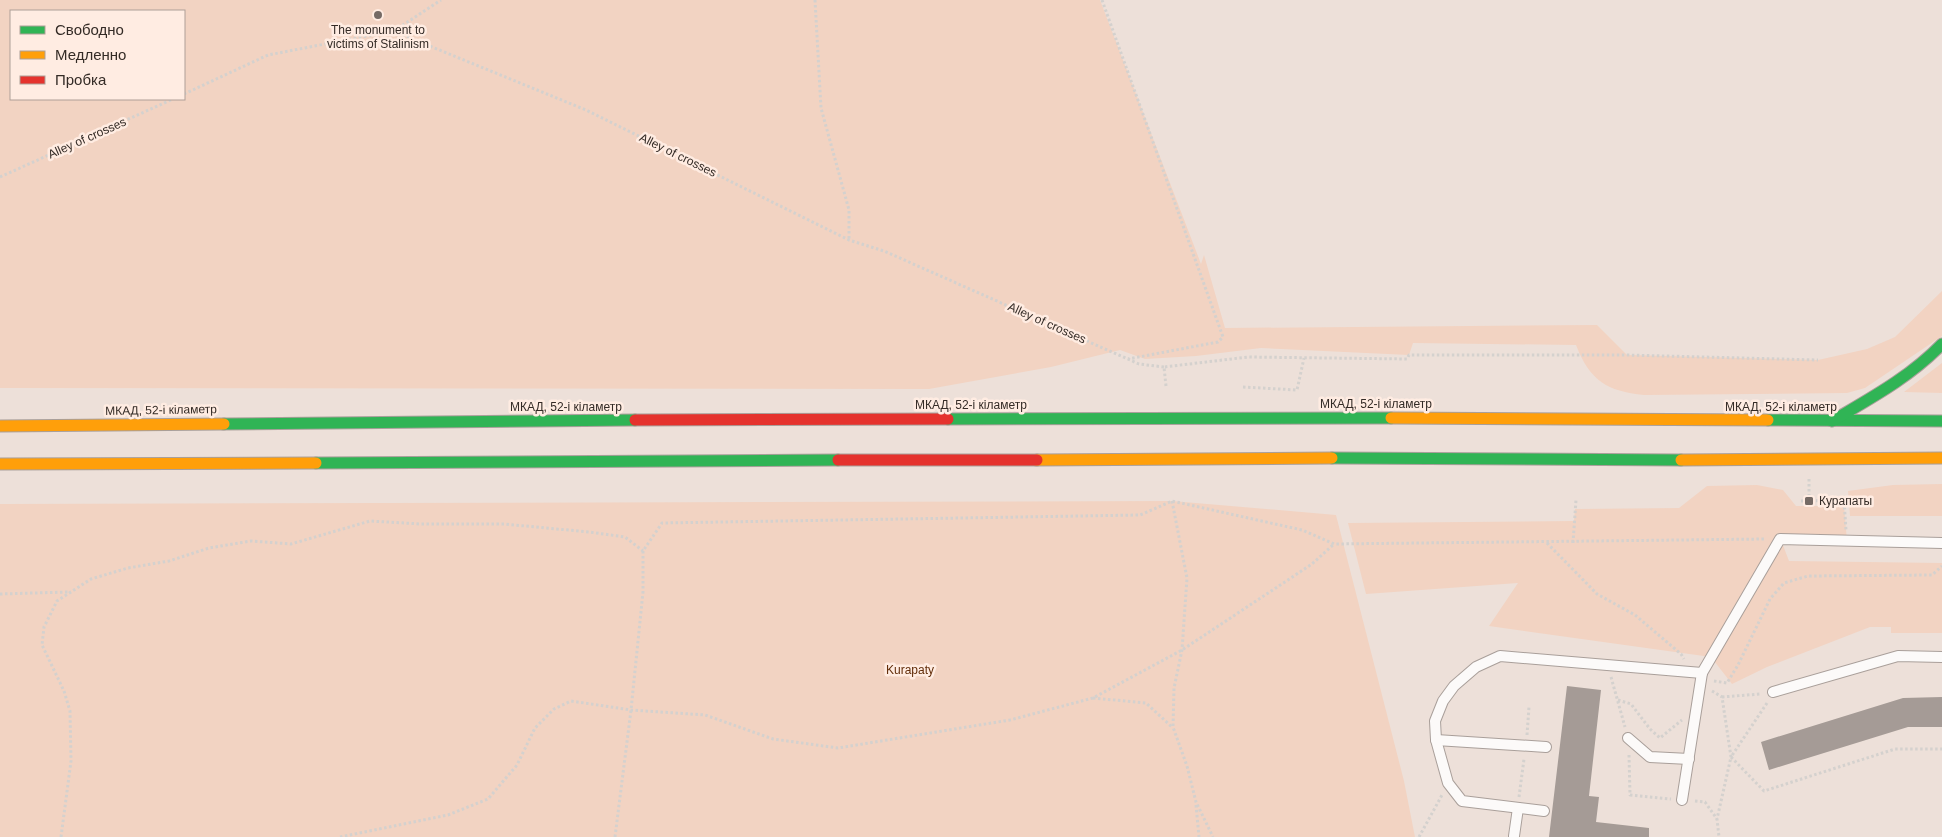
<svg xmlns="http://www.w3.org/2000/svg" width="1942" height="837" font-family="Helvetica,sans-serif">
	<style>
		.green { fill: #f2d3c2; fill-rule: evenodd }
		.building { fill: #a59b96 }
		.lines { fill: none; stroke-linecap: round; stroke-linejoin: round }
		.lane-casing { stroke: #a99f9a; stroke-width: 12 }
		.fast-casing { stroke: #a99f9a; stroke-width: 13 }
		.slow-casing { stroke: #a99f9a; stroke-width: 13 }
		.jam-casing { stroke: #a99f9a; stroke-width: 13 }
		.path { stroke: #d4d1ce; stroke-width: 3; stroke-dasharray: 2.5 2.5; stroke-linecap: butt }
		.lane { stroke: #fcfaf9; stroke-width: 10 }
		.fast { stroke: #30b455; stroke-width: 11 }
		.slow { stroke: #ff9f0a; stroke-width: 11 }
		.jam { stroke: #e5322d; stroke-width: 11 }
		.poi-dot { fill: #756a65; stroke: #ffece2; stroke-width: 2 }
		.labels { text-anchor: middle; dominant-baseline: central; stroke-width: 5; stroke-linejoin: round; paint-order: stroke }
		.poi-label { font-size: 12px; fill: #342b26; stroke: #ffece2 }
		.street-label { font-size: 12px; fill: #342b26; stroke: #ffece2 }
		.park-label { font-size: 12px; fill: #632e0a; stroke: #ffece2 }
	</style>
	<rect width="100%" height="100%" fill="#ede0d9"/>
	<g class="green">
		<path d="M0 0H1100L1201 264 1204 255 1225 328 1597 325 1627 355 1818 360 1867 349 1895 337 1942 291V336L1865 388 1847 393 1644 395C1607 391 1590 381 1576 345L1413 343 1409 355 1261 348 1196 356 1145 359 1120 350 1051 367 929 389 0 388ZM11 11H184V99H11Z"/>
		<path d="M1942 363V393L1904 392Z"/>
		<path d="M1942 484V516H1850L1848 491 1893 485Z"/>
		<path d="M1757 485 1783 490 1796 506H1844L1847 541 1781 540 1789 561 1942 563V633H1891V627H1870L1767 667 1732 684 1711 657 1489 626 1518 583 1366 594 1348 523 1574 521 1575 509 1679 508 1707 486Z"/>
		<path d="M1172 501 1336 515 1404 781 1415 837H0V504Z"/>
	</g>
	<g class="building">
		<path d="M1567 686 1601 690 1589 796 1599 797 1596 822 1649 828V837H1549Z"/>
		<path d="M1942 697V727H1908L1769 770 1761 742 1903 698Z"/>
	</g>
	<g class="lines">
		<g class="lane-casing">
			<g id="lane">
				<path d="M1773 692 1898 656 1942 657"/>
				<path d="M1628 738 1650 757 1689 759"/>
				<path d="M1436 740 1546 747"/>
				<path d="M1682 800 1702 673 1780 539 1942 543"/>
				<path d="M1544 811 1462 801 1448 783 1436 740 1435 721 1443 701 1454 686 1476 667 1500 656 1702 673"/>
				<path d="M1514 836 1518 808"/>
			</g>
		</g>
		<g class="fast-casing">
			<g id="fast">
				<path d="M948 419 1391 418"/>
				<path d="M1768 420 1942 421"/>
				<path d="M1832 421C1871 398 1910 377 1942 344"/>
				<path d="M224 424 635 420"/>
				<path d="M1332 458 1681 460"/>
				<path d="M316 463 838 460"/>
			</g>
		</g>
		<g class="slow-casing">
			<g id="slow">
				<path d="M1391 418 1768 420"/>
				<path d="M0 426 224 424"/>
				<path d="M1037 460 1332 458"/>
				<path d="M1681 460 1942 458"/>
				<path d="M0 464 316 463"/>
			</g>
		</g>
		<g class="jam-casing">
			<g id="jam">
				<path d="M635 420 948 419"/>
				<path d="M838 460H1037"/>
			</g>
		</g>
		<g class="path">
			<path d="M815 0 821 108 849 210V240"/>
			<path d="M1102 0 1223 337 1218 342 1128 359"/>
			<path d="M394 31 441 0"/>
			<path d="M184 94 268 55 393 31 586 110 849 240 884 251 1139 364 1164 367"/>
			<path d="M0 177 173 99"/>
			<path d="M1166 386 1164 367 1248 357 1407 359 1409 355H1627L1818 360"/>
			<path d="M1243 387 1297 390 1304 358"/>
			<path d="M1809 479V501"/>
			<path d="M1172 501 1187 578 1182 650 1174 688 1173 727 1187 766 1196 802 1213 837"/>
			<path d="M1801 501 1844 500 1846 530"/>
			<path d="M1547 543 1597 594 1635 615 1681 654 1684 659"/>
			<path d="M1573 543 1576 500"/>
			<path d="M0 594 68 592"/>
			<path d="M1611 677 1625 727"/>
			<path d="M1714 681 1727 683 1738 665 1770 599 1784 583 1808 576 1932 575 1942 566"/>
			<path d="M1712 691 1722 697 1731 757 1717 819 1719 837"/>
			<path d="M1722 697 1760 694"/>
			<path d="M1093 698 1146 703 1172 727"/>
			<path d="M1618 700 1631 704 1650 729 1660 738 1682 720"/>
			<path d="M1767 703 1731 757 1764 791 1895 749H1942"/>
			<path d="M1527 735 1529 707"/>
			<path d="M1629 755 1630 795 1671 799"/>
			<path d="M1519 797 1524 759"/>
			<path d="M1695 801 1705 802 1717 819"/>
			<path d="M1196 805 1199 837"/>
			<path d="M61 837 71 761 70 711 64 691 42 645 44 627 57 601 91 579 128 568 169 561 209 548 251 541 291 544 370 521 421 524H504L589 532 625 537 643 551"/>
			<path d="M340 837 448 815 488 799 517 765 535 728 554 709 571 701 631 710 705 715 773 739 838 748 1010 720 1093 698 1182 650 1312 564 1334 544"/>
			<path d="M615 837 631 710 643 592V551L662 523 1140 515 1172 501 1302 530 1334 544 1765 539"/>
			<path d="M1419 837 1442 795"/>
		</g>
		<use href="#lane" class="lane"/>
		<use href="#fast" class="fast"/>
		<use href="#slow" class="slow"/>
		<use href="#jam" class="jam"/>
	</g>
	<g class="poi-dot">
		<circle cx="378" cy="15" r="5"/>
		<rect x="1804" y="496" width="10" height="10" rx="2.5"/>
	</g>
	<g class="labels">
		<g class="poi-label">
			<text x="378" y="30">The monument to<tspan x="378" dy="14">victims of Stalinism</tspan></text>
			<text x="1819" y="501" text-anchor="start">Курапаты</text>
		</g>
		<g class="street-label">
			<text transform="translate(87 138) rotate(-24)">Alley of crosses</text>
			<text transform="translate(678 155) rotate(26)">Alley of crosses</text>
			<text transform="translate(1047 323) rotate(24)">Alley of crosses</text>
			<text x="1376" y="404">МКАД, 52-і кіламетр</text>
			<text x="971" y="405">МКАД, 52-і кіламетр</text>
			<text x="566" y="407">МКАД, 52-і кіламетр</text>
			<text x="1781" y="407">МКАД, 52-і кіламетр</text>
			<text transform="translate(161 410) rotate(-1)">МКАД, 52-і кіламетр</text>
		</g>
		<g class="park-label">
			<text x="910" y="670">Kurapaty</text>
		</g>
	</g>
	<rect x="10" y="10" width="175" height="90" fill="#ffece2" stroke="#ae9f97"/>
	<rect x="20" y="26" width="25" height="8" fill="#30b455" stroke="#ae9f97"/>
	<text x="55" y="35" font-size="15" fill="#342b26">Свободно</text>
	<rect x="20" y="51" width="25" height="8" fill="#ff9f0a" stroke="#ae9f97"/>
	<text x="55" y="60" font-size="15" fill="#342b26">Медленно</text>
	<rect x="20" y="76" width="25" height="8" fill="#e5322d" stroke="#ae9f97"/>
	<text x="55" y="85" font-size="15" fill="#342b26">Пробка</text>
</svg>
